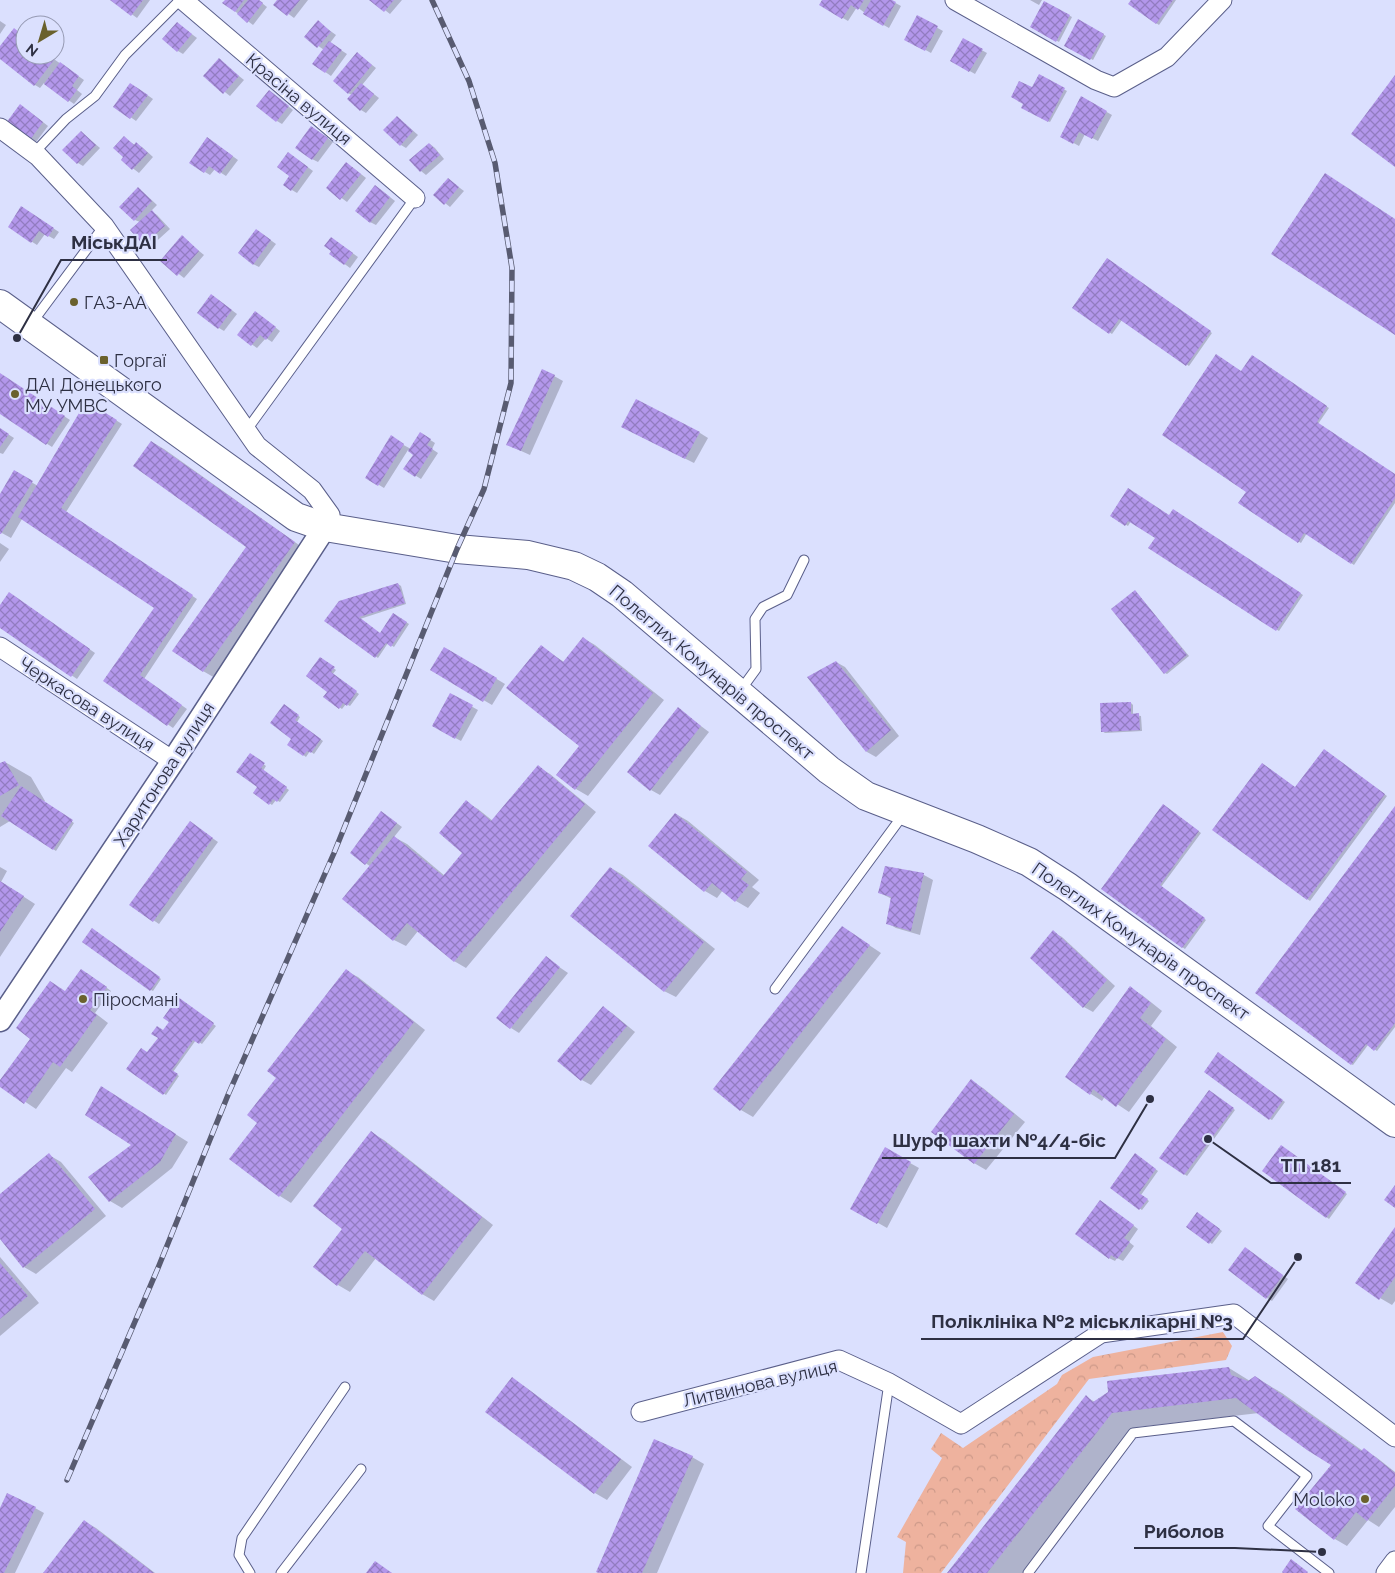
<svg xmlns="http://www.w3.org/2000/svg" width="1395" height="1573" font-family="Raleway,sans-serif">
	<style>
		.forest { fill: url(#forest-crowns) }
		.shadow { fill: #0003 }
		.building { fill: url(#building-cross-hatch) }
		.lines { fill: none; stroke-linecap: round; stroke-linejoin: round }
		.service-casing { stroke: #5a5f8a; stroke-width: 11 }
		.minor-casing { stroke: #5a5f8a; stroke-width: 21 }
		.tertiary-casing { stroke: #5a5f8a; stroke-width: 25 }
		.primary-casing { stroke: #5a5f8a; stroke-width: 30 }
		.service { stroke: #fff; stroke-width: 9 }
		.minor { stroke: #fff; stroke-width: 19 }
		.tertiary { stroke: #fff; stroke-width: 22 }
		.primary { stroke: #fff; stroke-width: 28 }
		.rail-casing { stroke: #585b71; stroke-width: 5.5 }
		.rail { stroke: #dbe0fe; stroke-width: 4; stroke-dasharray: 11; stroke-linecap: butt }
		.poi-dot { fill: #6a612d; stroke: #dbe0fe; stroke-width: 2 }
		.labels { text-anchor: middle; dominant-baseline: central; stroke-width: 4.5; stroke-linejoin: round; paint-order: stroke }
		.street-label { font-size: 18px; fill: #2e3043; stroke: #dbe0fe }
		.poi-label { font-size: 18px; fill: #2e3043; stroke: #dbe0fe; text-anchor: start }
		.leader { fill: none; stroke: #2e3043; stroke-width: 2 }
		.callout-dot { fill: #2e3043; stroke: #dbe0fe; stroke-width: 2 }
		.callout-label { font-size: 19px; text-anchor: middle; font-weight: bold; fill: #2e3043; stroke: #dbe0fe; stroke-width: 4.5; stroke-linejoin: round; paint-order: stroke }
	</style>
	<defs>
		<pattern id="forest-crowns" width="20" height="18" patternUnits="userSpaceOnUse" patternTransform="scale(1.25)"><rect width="20" height="18" fill="#eeb29e"/><path d="M2 6a3 3 0 1 1 6 0M12 15a3 3 0 1 1 6 0" fill="none" stroke="#cc9989"/></pattern>
		<pattern id="building-cross-hatch" width="8" height="8" patternUnits="userSpaceOnUse" patternTransform="scale(1.25)"><rect width="8" height="8" fill="#b397eb"/><path d="M0 0l8 8M0 8l8-8" fill="none" stroke="#927cc0"/></pattern>
	</defs>
	<rect width="100%" height="100%" fill="#dbe0fe"/>
	<path class="forest" d="M1223 1332 1232 1346 1226 1360 1089 1379 941 1573H903L906 1542 897 1537 942 1458 931 1449 941 1433 963 1448 1057 1384 1062 1375 1093 1357Z"/>
	<g class="shadow">
		<path d="M112 0H150L137 18Z"/>
		<path d="M226 0H258L267 7 253 25 224 3Z"/>
		<path d="M279 0H308L294 18 275 4Z"/>
		<path d="M372 0H402L390 14Z"/>
		<path d="M824 0H890L901 6 889 28 864 14 865 13 857 7 848 21 821 5Z"/>
		<path d="M1030 0H1042L1039 5Z"/>
		<path d="M1132 0H1176L1159 25 1129 4Z"/>
		<path d="M1044 2 1072 17 1059 42 1031 27Z"/>
		<path d="M918 17 943 31 931 53 906 39Z"/>
		<path d="M0 21 6 25 0 34Z"/>
		<path d="M1078 21 1106 36 1093 60 1065 45Z"/>
		<path d="M318 22 336 35 330 43 347 54 331 76 314 64 324 50 306 37Z"/>
		<path d="M177 23 197 38 183 54 178 51Z"/>
		<path d="M20 33 25 37V55H48L84 80 77 90 82 94 74 104 44 83 40 88 35 85 0 57V48Z"/>
		<path d="M963 40 987 53 975 74 952 61Z"/>
		<path d="M362 57 376 68 362 85 379 98 366 113 361 110 352 95 348 93Z"/>
		<path d="M219 60 244 80 230 96 204 76Z"/>
		<path d="M1039 76 1067 91 1050 122 1023 108Z"/>
		<path d="M136 87 153 99 136 121 115 106Z"/>
		<path d="M274 95 293 110 282 124 277 121Z"/>
		<path d="M1082 98 1112 115 1098 141 1085 134 1079 146 1061 136Z"/>
		<path d="M26 109 48 126 36 142 30 139Z"/>
		<path d="M397 118 402 121 418 135 406 148 401 145Z"/>
		<path d="M317 131 333 142 318 162 312 159Z"/>
		<path d="M81 132 100 148 83 166 78 163 64 150Z"/>
		<path d="M124 138 135 145 136 144 142 147 153 157 139 173 122 160 125 157Z"/>
		<path d="M213 142 238 160 226 176 215 169 210 175 205 172Z"/>
		<path d="M430 144 435 148 444 159 426 175 421 171Z"/>
		<path d="M294 157 313 171 297 193 292 190 291 175Z"/>
		<path d="M352 167 366 178 347 202 328 188Z"/>
		<path d="M449 180 464 191 450 207 445 203Z"/>
		<path d="M138 189 143 192 157 205 151 211 157 215 170 229 150 247 144 244 131 230 140 222 135 220Z"/>
		<path d="M381 190 395 201 376 225 370 222Z"/>
		<path d="M27 211 59 232 54 239 45 234 37 245 9 227Z"/>
		<path d="M262 234 276 244 259 267 253 264Z"/>
		<path d="M182 237 204 255 184 278 162 261Z"/>
		<path d="M337 242 358 257 350 268 331 254Z"/>
		<path d="M1107 259 1212 333 1189 366 1122 320 1112 334 1073 307Z"/>
		<path d="M217 299 237 314 224 331 219 328Z"/>
		<path d="M261 316 280 331 272 342 266 338 257 348 238 335Z"/>
		<path d="M1254 358 1329 408 1318 424 1395 475V503L1354 565 1307 533 1301 543 1240 503 1247 491 1241 372Z"/>
		<path d="M0 374 70 420 52 447 0 413Z"/>
		<path d="M554 376 563 381 530 455 508 445Z"/>
		<path d="M87 402 122 424 66 512 197 599 144 679 187 709 173 728 105 681 156 608 22 519 11 538 0 532V496L14 472 38 486Z"/>
		<path d="M0 429 14 438 3 454 0 453Z"/>
		<path d="M632 432 700 433 708 438 694 463Z"/>
		<path d="M421 434 435 443 432 449 438 453 421 479 405 469 415 454 408 450 384 488 366 477 398 442 411 449Z"/>
		<path d="M152 442 164 449 306 550 215 678 203 671 248 546Z"/>
		<path d="M1176 512 1303 595 1279 631 1150 548 1157 538 1131 521 1128 526 1111 515 1170 516Z"/>
		<path d="M0 543 9 549 0 562Z"/>
		<path d="M398 584 401 586 406 604 360 619 380 634 393 614 409 624 394 647 388 643 378 658 326 620Z"/>
		<path d="M1137 593 1189 656 1167 674 1165 673Z"/>
		<path d="M15 597 95 653 77 679 0 626V607Z"/>
		<path d="M583 638 595 645 664 700 588 796 576 789 557 775 580 746 541 647 564 662Z"/>
		<path d="M445 648 505 684 492 705 432 670Z"/>
		<path d="M320 658 336 670 332 675 359 694 350 706 346 704 342 709 325 697 329 691Z"/>
		<path d="M836 662 845 667 899 736 876 757 867 752 809 677Z"/>
		<path d="M451 695 478 710 461 741 434 726Z"/>
		<path d="M1131 703 1133 705V715L1141 716 1142 731 1105 733 1102 731Z"/>
		<path d="M284 706 300 717 297 722 323 741 314 754 310 751 306 757 289 744 293 739Z"/>
		<path d="M678 709 709 732 660 795 651 790Z"/>
		<path d="M1326 752 1387 796 1310 901 1214 830 1296 789Z"/>
		<path d="M250 754 266 766 263 771 289 790 280 802 276 800 272 805 255 793 259 787Z"/>
		<path d="M5 762 31 777 45 801 43 802 74 823 56 851 10 821 0 827V765Z"/>
		<path d="M538 767 550 774 596 812 466 968 454 961 418 931 406 946 394 940 371 867 352 853 387 816 402 827 394 837 407 844 445 876 464 853 466 802 478 809 493 821Z"/>
		<path d="M1166 807 1201 833 1161 887 1206 920 1185 949 1103 888Z"/>
		<path d="M1395 808V1027L1377 1051 1368 1045 1353 1065 1351 1064Z"/>
		<path d="M676 814 688 821 759 880 752 887 760 893 748 908 736 901 723 890 717 898 705 891 650 846Z"/>
		<path d="M195 826 218 842 159 924 131 905Z"/>
		<path d="M0 867 7 871 1 882 35 904 0 957Z"/>
		<path d="M885 867 924 875 933 880 920 935 896 928 887 923 892 899 880 893Z"/>
		<path d="M611 868 623 875 715 949 676 997 664 991Z"/>
		<path d="M94 931 161 979 153 991 151 990Z"/>
		<path d="M1053 932 1062 937 1115 986 1093 1012 1084 1007 1032 957Z"/>
		<path d="M854 935 881 953 753 1117 741 1110 715 1089Z"/>
		<path d="M546 958 568 973 519 1033 511 1028Z"/>
		<path d="M346 971 358 977 425 1030 291 1203 280 1196 277 1078Z"/>
		<path d="M87 973 111 991 95 1013 108 1023 72 1072 66 1068 36 1109 0 1085V1082L66 992Z"/>
		<path d="M1130 988 1142 995 1162 1011 1151 1026 1177 1047 1129 1112 1105 1096 1102 1101 1091 1094 1067 1076Z"/>
		<path d="M178 999 216 1026 202 1044 196 1040 173 1072 179 1076 166 1095 128 1069 148 1054 171 1022Z"/>
		<path d="M603 1008 612 1013 635 1032 591 1085 582 1080Z"/>
		<path d="M1221 1055 1285 1102 1272 1120 1270 1119Z"/>
		<path d="M971 1081 983 1088 1025 1122 986 1170 974 1163 933 1132Z"/>
		<path d="M1209 1091 1235 1110 1187 1176 1161 1157Z"/>
		<path d="M113 1095 188 1142 172 1168 122 1208 110 1201 133 1145Z"/>
		<path d="M372 1133 384 1140 493 1225 434 1301 422 1294 376 1258 350 1292 338 1285 344 1229Z"/>
		<path d="M1283 1148 1347 1194 1329 1219 1264 1171Z"/>
		<path d="M885 1149 919 1168 887 1228 852 1208Z"/>
		<path d="M49 1155 61 1162 106 1216 36 1274 24 1267 0 1237V1196Z"/>
		<path d="M1136 1155 1158 1171 1141 1195 1149 1201 1142 1210 1112 1188Z"/>
		<path d="M1106 1205 1138 1229 1129 1242 1134 1246 1123 1261 1117 1258 1115 1261 1109 1258Z"/>
		<path d="M1197 1213 1222 1231 1212 1244 1188 1226Z"/>
		<path d="M1395 1230V1301L1392 1305 1380 1298Z"/>
		<path d="M1251 1252 1288 1279 1272 1301 1267 1298Z"/>
		<path d="M0 1257 39 1303 0 1336Z"/>
		<path d="M1229 1368 1250 1381 1255 1377 1282 1393 1363 1451 1364 1450 1376 1457 1395 1472V1507L1379 1527 1368 1520 1347 1546 1335 1539 1337 1468 1259 1413 1138 1427 1025 1573H949L1086 1397 1095 1402Z"/>
		<path d="M512 1379 524 1386 632 1467 607 1500 595 1493 487 1412Z"/>
		<path d="M692 1457 704 1464 657 1573H601Z"/>
		<path d="M35 1508 44 1513 15 1573H0V1511Z"/>
		<path d="M84 1521 96 1528 155 1573H45Z"/>
	</g>
	<g class="building">
		<path d="M110 0H143L131 16Z"/>
		<path d="M225 0H244L235 12 222 3Z"/>
		<path d="M248 0H259L263 3 247 23 237 14Z"/>
		<path d="M277 0H300L287 16 273 5Z"/>
		<path d="M369 0H394L384 12Z"/>
		<path d="M822 0H864L858 10 851 5 842 19 819 5Z"/>
		<path d="M871 0H892L896 2 883 26 863 14Z"/>
		<path d="M1131 0H1173L1156 24 1128 4Z"/>
		<path d="M1044 1 1070 15 1056 42 1030 27Z"/>
		<path d="M917 15 938 26 925 51 904 40Z"/>
		<path d="M1078 19 1104 34 1090 60 1064 46Z"/>
		<path d="M318 20 331 32 317 48 304 37Z"/>
		<path d="M177 22 192 34 177 52 162 39Z"/>
		<path d="M14 28 25 37V55H48L54 60 34 86 0 59V46Z"/>
		<path d="M963 38 983 49 969 72 950 61Z"/>
		<path d="M329 41 342 50 325 73 312 64Z"/>
		<path d="M357 52 372 65 348 94 333 81Z"/>
		<path d="M219 58 239 76 223 94 203 76Z"/>
		<path d="M60 62 79 76 72 86 77 90 68 102 44 84Z"/>
		<path d="M1039 74 1065 88 1048 122 1021 108 1023 104 1011 97 1019 81 1032 87Z"/>
		<path d="M1395 75V167L1351 134Z"/>
		<path d="M130 83 148 95 130 119 113 107Z"/>
		<path d="M361 83 374 94 360 111 347 99Z"/>
		<path d="M269 90 289 106 276 122 256 106Z"/>
		<path d="M1081 96 1107 111 1092 139 1079 132 1073 144 1060 137Z"/>
		<path d="M20 104 43 122 30 140 6 123Z"/>
		<path d="M397 116 413 131 400 146 383 130Z"/>
		<path d="M311 126 328 138 312 160 295 148Z"/>
		<path d="M81 131 96 145 77 164 62 150Z"/>
		<path d="M124 136 134 145 136 142 148 153 132 170 121 160 123 157 113 148Z"/>
		<path d="M207 137 233 156 220 174 209 166 204 173 189 163Z"/>
		<path d="M429 143 440 155 420 172 409 160Z"/>
		<path d="M288 152 308 167 291 191 283 185 289 176 277 167Z"/>
		<path d="M346 162 361 174 340 200 326 188Z"/>
		<path d="M1325 173 1395 219V335L1271 254Z"/>
		<path d="M448 178 459 187 444 205 433 195Z"/>
		<path d="M375 185 390 197 370 223 355 211Z"/>
		<path d="M138 187 152 201 134 221 119 207Z"/>
		<path d="M21 206 54 228 48 237 39 231 31 243 8 227Z"/>
		<path d="M152 210 165 226 143 245 130 230Z"/>
		<path d="M256 229 271 240 253 265 238 253Z"/>
		<path d="M182 235 199 251 177 276 160 261Z"/>
		<path d="M331 237 353 253 344 265 329 254 331 251 324 246Z"/>
		<path d="M1107 258 1211 331 1186 366 1119 319 1109 334 1072 308Z"/>
		<path d="M211 294 232 310 218 329 197 313Z"/>
		<path d="M255 311 276 327 266 340 260 335 251 346 237 335Z"/>
		<path d="M1216 354 1241 371 1252 355 1327 406 1317 422 1395 474V498L1351 564 1304 533 1298 543 1238 503 1246 492 1162 435Z"/>
		<path d="M542 369 555 375 521 451 506 445Z"/>
		<path d="M0 373 65 416 46 445 0 414Z"/>
		<path d="M636 399 700 432 685 459 621 427Z"/>
		<path d="M86 401 117 420 61 508 193 595 140 675 182 705 167 726 103 681 154 608 18 517Z"/>
		<path d="M0 428 9 434 0 447Z"/>
		<path d="M420 432 431 439 427 445 433 449 415 477 403 469 413 455 408 451Z"/>
		<path d="M391 435 404 444 378 486 365 478Z"/>
		<path d="M151 441 295 542 203 672 172 651 246 547 133 466Z"/>
		<path d="M14 470 33 481 1 534H0V494Z"/>
		<path d="M1128 488 1169 515 1173 509 1301 593 1276 631 1148 548 1155 538 1128 521 1125 526 1110 516Z"/>
		<path d="M398 583 405 603 359 617 380 633 393 613 407 622 391 647 386 643 375 658 324 621 339 601Z"/>
		<path d="M1135 590 1187 655 1164 674 1111 609Z"/>
		<path d="M9 592 90 649 71 677 0 628V605Z"/>
		<path d="M583 637 653 693 575 790 556 775 579 746 506 688 541 645 563 662Z"/>
		<path d="M444 647 497 678 483 702 430 670Z"/>
		<path d="M320 657 335 667 331 672 357 691 347 706 343 703 339 709 323 697 327 692 306 676Z"/>
		<path d="M836 661 891 730 866 752 807 677Z"/>
		<path d="M450 693 473 705 455 739 432 726Z"/>
		<path d="M1131 702V714L1139 713 1140 730 1101 732 1100 703Z"/>
		<path d="M284 704 299 715 295 720 321 739 311 753 307 751 303 756 287 745 291 739 270 723Z"/>
		<path d="M678 707 701 726 650 791 627 772Z"/>
		<path d="M1324 749 1385 794 1307 900 1212 830 1262 763 1295 787Z"/>
		<path d="M250 753 265 763 261 768 287 787 277 802 273 799 269 805 253 793 257 787 236 772Z"/>
		<path d="M5 761 19 785 0 796V763Z"/>
		<path d="M538 765 585 804 454 962 407 923 393 941 342 899 394 836 443 876 462 853 439 833 466 800 491 821Z"/>
		<path d="M21 786 73 820 53 850 1 816Z"/>
		<path d="M1163 804 1199 831 1160 885 1205 918 1182 948 1101 889Z"/>
		<path d="M1395 806V1023L1374 1051 1366 1044 1351 1065 1255 993Z"/>
		<path d="M381 811 397 823 365 865 350 853Z"/>
		<path d="M675 813 747 872 741 879 749 885 735 902 712 883 704 892 648 846Z"/>
		<path d="M190 821 213 838 153 922 129 905Z"/>
		<path d="M885 866 924 873 911 931 886 924 891 897 878 893Z"/>
		<path d="M610 867 704 942 664 992 570 916Z"/>
		<path d="M0 881 24 896 0 932Z"/>
		<path d="M842 926 870 945 740 1111 713 1089Z"/>
		<path d="M92 928 160 977 150 991 82 942Z"/>
		<path d="M1053 930 1107 980 1083 1008 1030 958Z"/>
		<path d="M546 956 560 967 510 1029 496 1018Z"/>
		<path d="M81 969 107 987 90 1010 97 1015 60 1067 53 1062 24 1104 0 1087V1080L30 1039 16 1028 50 981 65 991Z"/>
		<path d="M346 969 414 1022 279 1197 229 1159 257 1123 247 1115 276 1078 267 1071Z"/>
		<path d="M1130 986 1151 1003 1140 1018 1166 1039 1116 1107 1093 1089 1090 1095 1065 1077Z"/>
		<path d="M178 997 214 1023 199 1044 193 1040 172 1070 178 1074 163 1095 126 1069 141 1048 147 1052 158 1038 151 1034 157 1026 163 1030 169 1022 163 1018Z"/>
		<path d="M603 1006 627 1026 581 1081 557 1061Z"/>
		<path d="M1218 1052 1283 1100 1269 1120 1204 1072Z"/>
		<path d="M971 1079 1014 1114 974 1164 931 1132Z"/>
		<path d="M101 1086 176 1134 160 1162 109 1202 88 1177 131 1145 85 1115Z"/>
		<path d="M1209 1090 1234 1108 1184 1175 1159 1158Z"/>
		<path d="M371 1131 482 1217 422 1295 365 1251 337 1286 313 1267 342 1229 313 1206Z"/>
		<path d="M1281 1145 1346 1192 1326 1218 1262 1171Z"/>
		<path d="M885 1147 911 1162 877 1224 850 1209Z"/>
		<path d="M49 1153 95 1209 23 1268 0 1239V1194Z"/>
		<path d="M1135 1153 1156 1169 1139 1193 1148 1199 1139 1210 1110 1188Z"/>
		<path d="M1395 1185V1208L1384 1200Z"/>
		<path d="M1100 1200 1134 1225 1124 1238 1130 1242 1117 1259 1111 1255 1109 1259 1075 1234Z"/>
		<path d="M1197 1212 1220 1229 1209 1244 1186 1227Z"/>
		<path d="M1395 1227V1277L1379 1300 1355 1283Z"/>
		<path d="M1245 1247 1283 1275 1266 1299 1228 1270Z"/>
		<path d="M0 1263 28 1296 0 1319Z"/>
		<path d="M1229 1367 1231 1375 1248 1381 1255 1376 1361 1451 1364 1448 1395 1473V1486L1367 1521 1356 1512 1334 1540 1295 1509 1331 1465 1307 1450 1236 1398 1112 1413 987 1573H947L1086 1395 1093 1402 1108 1392 1107 1381Z"/>
		<path d="M512 1377 621 1459 594 1494 485 1412Z"/>
		<path d="M654 1439 693 1456 642 1573H599L596 1572Z"/>
		<path d="M7 1493 36 1507 4 1573H0V1508Z"/>
		<path d="M84 1520 154 1573H43Z"/>
		<path d="M1291 1559 1308 1572 1307 1573H1283L1282 1572Z"/>
		<path d="M375 1561 392 1573H366Z"/>
	</g>
	<g class="lines">
		<g class="service-casing">
			<g id="service">
				<path d="M34 153 66 119 95 96 125 55 180 0"/>
				<path d="M31 324 104 226"/>
				<path d="M246 431 415 198"/>
				<path d="M740 691 756 669 755 619 763 607 787 595 804 560"/>
				<path d="M775 989 903 815"/>
				<path d="M250 1573 239 1555 242 1538 345 1387"/>
				<path d="M281 1573 361 1469"/>
				<path d="M861 1573 889 1383"/>
				<path d="M1028 1573 1133 1433 1234 1421 1307 1476 1268 1526 1329 1573"/>
			</g>
		</g>
		<g class="minor-casing">
			<g id="minor">
				<path d="M183 0 415 198"/>
				<path d="M955 0 1096 80 1114 87 1167 57 1222 0"/>
				<path d="M0 128 38 156 104 226 257 446 312 490 330 515 325 527"/>
				<path d="M0 647 173 761"/>
				<path d="M641 1412 839 1360 889 1383 961 1424 1101 1333 1234 1314 1395 1437"/>
				<path d="M1386 1573 1395 1561"/>
			</g>
		</g>
		<g class="tertiary-casing">
			<path id="tertiary" d="M0 1020 173 761 325 527"/>
		</g>
		<g class="primary-casing">
			<path id="primary" d="M0 304 296 517 325 527 457 549 528 555 574 566 597 577 622 594 829 770 866 796 977 839 1029 862 1068 887 1395 1123"/>
		</g>
		<use href="#service" class="service"/>
		<use href="#minor" class="minor"/>
		<use href="#tertiary" class="tertiary"/>
		<use href="#primary" class="primary"/>
		<g class="rail-casing">
			<path id="rail" d="M67 1480 158 1268 228 1095 334 853 457 549 484 489 511 383 512 268 495 163 469 81 432 0"/>
		</g>
		<use href="#rail" class="rail"/>
	</g>
	<g class="poi-dot">
		<circle cx="74" cy="302" r="5"/>
		<rect x="99" y="355" width="10" height="10" rx="2.5"/>
		<circle cx="15" cy="394" r="5"/>
		<circle cx="83" cy="999" r="5"/>
		<circle cx="1365" cy="1499" r="5"/>
	</g>
	<g class="labels">
		<g class="street-label">
			<text transform="translate(299 99) rotate(40)">Красіна вулиця</text>
			<text transform="translate(712 672) rotate(40)">Полеглих Комунарів проспект</text>
			<text transform="translate(87 704) rotate(33)">Черкасова вулиця</text>
			<text transform="translate(164 774) rotate(-57)">Харитонова вулиця</text>
			<text transform="translate(1141 941) rotate(35)">Полеглих Комунарів проспект</text>
			<text transform="translate(760 1383) rotate(-13)">Литвинова вулиця</text>
		</g>
		<g class="poi-label">
			<text x="84" y="302">ГАЗ-АА</text>
			<text x="114" y="360">Горгаї</text>
			<text x="25" y="384">ДАІ Донецького<tspan x="25" dy="21">МУ УМВС</tspan></text>
			<text x="93" y="999">Піросмані</text>
			<text x="1355" y="1499" text-anchor="end">Moloko</text>
		</g>
	</g>
	<path class="leader" d="M17 338L61 260H167M1150 1099L1115 1158H882M1208 1139L1271 1183H1351M1298 1257L1243 1339H921M1322 1552L1235 1548H1134"/>
	<g class="callout-dot">
		<circle cx="17" cy="338" r="5"/>
		<circle cx="1150" cy="1099" r="5"/>
		<circle cx="1208" cy="1139" r="5"/>
		<circle cx="1298" cy="1257" r="5"/>
		<circle cx="1322" cy="1552" r="5"/>
	</g>
	<g class="callout-label">
		<text x="114" y="249">МіськДАІ</text>
		<text x="999" y="1147">Шурф шахти №4/4-біс</text>
		<text x="1311" y="1172">ТП 181</text>
		<text x="1082" y="1328">Поліклініка №2 міськлікарні №3</text>
		<text x="1184" y="1538">Риболов</text>
	</g>
	<g transform="translate(40 40) rotate(218)"><circle r="24" fill="#dbe0fe" stroke="#969ab3"/>
	<path d="M0-4L9 19L0 12L-9 19Z" fill="#6a612d"/>
	<text y="-8" font-size="14" font-weight="bold" text-anchor="middle" fill="#2e3043">N</text>
	</g>
</svg>
